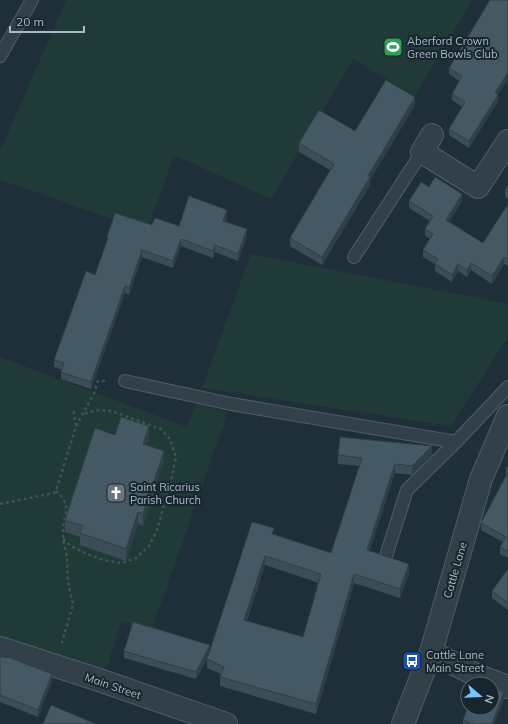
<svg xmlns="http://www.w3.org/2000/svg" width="508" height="724" font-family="Mulish,sans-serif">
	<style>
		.green { fill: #203a37 }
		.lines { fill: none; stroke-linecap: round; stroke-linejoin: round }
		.service-casing { stroke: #4f5e67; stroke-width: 14 }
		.minor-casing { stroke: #4f5e67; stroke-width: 24 }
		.tertiary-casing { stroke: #4f5e67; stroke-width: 24 }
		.path { stroke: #3d5654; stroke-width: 2.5; stroke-dasharray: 3 3; stroke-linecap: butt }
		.service { stroke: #314049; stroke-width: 12 }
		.minor { stroke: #314049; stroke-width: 22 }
		.tertiary { stroke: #314049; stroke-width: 22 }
		.wall { fill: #3b4d57; fill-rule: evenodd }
		.shaded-wall { fill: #303e47 }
		.building { fill: #455965; stroke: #303e47; fill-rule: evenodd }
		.labels { text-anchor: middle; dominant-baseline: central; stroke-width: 4; stroke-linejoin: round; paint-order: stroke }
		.poi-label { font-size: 11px; fill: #abbbc6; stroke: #17252d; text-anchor: start }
		.street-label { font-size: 11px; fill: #abbbc6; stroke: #17252d }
	</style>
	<rect width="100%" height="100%" fill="#1e2f39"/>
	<g class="green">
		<path d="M66 0H472L415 96 353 59 271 199 174 155 147 231 0 180V151Z"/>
		<path d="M251 254 508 304V337L451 426 202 388Z"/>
		<path d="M0 357 187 427 196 404 228 412 151 632 121 622 102 681 0 648Z"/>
	</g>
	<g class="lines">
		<g class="service-casing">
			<g id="service">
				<path d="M0 56 32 0"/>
				<path d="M354 257 422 152"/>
				<path d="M125 381 231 404 456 442 508 387"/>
				<path d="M386 556 407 490 456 442"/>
			</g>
		</g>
		<g class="minor-casing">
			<g id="minor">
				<path d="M432 135 422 152 478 187 508 141"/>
				<path d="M431 652 474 674 508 687"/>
			</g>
		</g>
		<g class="tertiary-casing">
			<g id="tertiary">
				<path d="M0 648 102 681 226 724"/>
				<path d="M403 724 431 652 481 479 508 416"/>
			</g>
		</g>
		<g class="path">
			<path d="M76 426 94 393 98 381H107"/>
			<path d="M56 491 63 498 66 505V514L63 526V539L67 557 68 582 73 604 62 643"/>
			<path d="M0 504 54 493 56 491 76 426 73 408"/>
			<path d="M63 539 71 546 85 553 103 560 121 563 136 558 149 546 157 530 171 480 176 457 170 439 161 429 111 411 97 410 83 414"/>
		</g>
		<use href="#service" class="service"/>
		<use href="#minor" class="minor"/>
		<use href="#tertiary" class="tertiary"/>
	</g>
	<g class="wall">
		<path d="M449 68 498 95V101L469 148 449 135V129L462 107 452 100V94L459 81 449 74Z"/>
		<path d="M415 105 370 180V185L322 265 290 246V238L330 170 299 152V143L355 131Z"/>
		<path d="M508 185V199L505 197V190Z"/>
		<path d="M429 187 462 201 449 222 483 243 508 204V266L504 264 492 284 471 270 467 277 458 271 452 282 435 271V264L423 257V250L430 239 425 236V229L430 221 409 208V201Z"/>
		<path d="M227 217 225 222 247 236 238 261 215 252 213 258 181 246 173 268 142 257 129 295 125 293 91 389 61 379V372L62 370 54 367V360L95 275 107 242V237L152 225 179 226Z"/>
		<path d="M149 438 147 445 164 462 143 526 138 524 126 561 80 545V537L65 532V520Z"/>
		<path d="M338 455 432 456 412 475 395 473 369 551 409 573 400 598 354 583 316 714 220 686V677L221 674 207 668V659L209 655 196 679 124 658V651L210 650 274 534 331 553 360 466 338 464ZM265 565 319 583 303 637 247 621Z"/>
		<path d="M508 466V558L500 554V547L503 542 481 530V523L506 476V469Z"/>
		<path d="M508 569V610L492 598V591Z"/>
		<path d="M0 656 52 681 38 717 0 702Z"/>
		<path d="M504 699 494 724H463V720Z"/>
	</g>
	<g class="shaded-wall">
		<path d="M508 72V79L498 95V101L469 148V141L495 93Z"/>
		<path d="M415 97V105L370 180V185L322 265V257L368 176Z"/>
		<path d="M462 194V201L446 227V220Z"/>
		<path d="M227 210V217L223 228V221Z"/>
		<path d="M247 229V236L238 261V254Z"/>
		<path d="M181 239V246L173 268V261Z"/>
		<path d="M215 245V252L213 258V251Z"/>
		<path d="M142 250V257L129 295V288Z"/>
		<path d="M504 257V264L492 284V276Z"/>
		<path d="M471 263V270L467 277V270Z"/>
		<path d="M458 264V271L452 282V275Z"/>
		<path d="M125 286V293L91 389V382Z"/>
		<path d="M149 426V438L143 455V444Z"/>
		<path d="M432 446V456L412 475V466Z"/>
		<path d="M164 451V462L143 526V514Z"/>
		<path d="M395 464V473L367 559V550Z"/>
		<path d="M138 512V524L126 561V549Z"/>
		<path d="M265 556V565L244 629V620Z"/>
		<path d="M409 564V573L400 598V589Z"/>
		<path d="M354 574V583L316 714V704Z"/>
		<path d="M210 645V652L196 679V672Z"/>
		<path d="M52 674V681L38 717V710Z"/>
		<path d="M504 692V699L494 724H492Z"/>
	</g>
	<g class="building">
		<path d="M490 0H508V72L495 93 498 95 469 141 449 129 465 102 452 94 462 76 449 68Z"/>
		<path d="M386 80 415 97 368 176 370 177 322 257 290 238 334 164 299 143 319 110 355 131Z"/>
		<path d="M435 177 462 194 446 220 483 243 508 204V259L504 257 492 276 471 263 467 270 458 264 452 275 435 264 438 259 423 250 433 234 425 229 433 216 409 201 421 182 429 187Z"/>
		<path d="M508 185V192L505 190Z"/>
		<path d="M189 196 227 210 223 221 247 229 238 254 215 245 213 251 181 239 173 261 142 250 129 288 125 286 91 382 61 372 64 363 54 360 86 271 95 275 108 238 107 237 115 213 152 225 155 218 179 226Z"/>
		<path d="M121 417 149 426 143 444 164 451 143 514 138 512 126 549 80 533 83 526 65 520 95 428 115 435Z"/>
		<path d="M340 437 432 446 412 466 395 464 367 550 409 564 400 589 354 574 316 704 220 677 224 667 207 659 252 522 274 528 272 534 331 553 362 458 338 455ZM265 556 321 574 303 637 244 620Z"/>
		<path d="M508 472V551L500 547 506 537 481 523Z"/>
		<path d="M508 569V603L492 591Z"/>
		<path d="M133 622 210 645 196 672 144 657 124 651Z"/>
		<path d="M0 656 7 658 8 657 52 674 38 710 0 695Z"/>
		<path d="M477 682 484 684H476Z"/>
		<path d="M492 687 504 692 492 724H473L463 720 468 707V708H492Z"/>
		<path d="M51 705 96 724H43Z"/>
	</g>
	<defs>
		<g id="stadium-square" transform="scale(1)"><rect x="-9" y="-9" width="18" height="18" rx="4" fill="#2e9e5b" stroke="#17252d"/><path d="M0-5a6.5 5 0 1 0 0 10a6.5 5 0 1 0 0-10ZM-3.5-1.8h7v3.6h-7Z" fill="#fff"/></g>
		<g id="church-square" transform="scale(1)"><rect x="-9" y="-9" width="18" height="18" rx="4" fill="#6b7280" stroke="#17252d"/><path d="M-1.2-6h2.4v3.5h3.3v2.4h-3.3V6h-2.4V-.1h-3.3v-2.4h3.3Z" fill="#fff"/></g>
		<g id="bus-square" transform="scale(1)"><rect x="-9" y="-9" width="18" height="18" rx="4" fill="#1a4fb4" stroke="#17252d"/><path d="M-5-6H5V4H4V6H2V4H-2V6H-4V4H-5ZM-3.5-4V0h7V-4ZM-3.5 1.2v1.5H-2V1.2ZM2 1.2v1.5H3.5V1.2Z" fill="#fff"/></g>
	</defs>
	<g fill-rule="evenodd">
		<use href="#stadium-square" x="393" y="47"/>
		<use href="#church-square" x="116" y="493"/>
		<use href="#bus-square" x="412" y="661"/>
	</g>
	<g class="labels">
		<g class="poi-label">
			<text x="407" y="41">Aberford Crown<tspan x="407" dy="13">Green Bowls Club</tspan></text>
			<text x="130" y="487">Saint Ricarius<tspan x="130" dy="13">Parish Church</tspan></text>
			<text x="426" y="655">Cattle Lane<tspan x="426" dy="13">Main Street</tspan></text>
		</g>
		<g class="street-label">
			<text transform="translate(455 570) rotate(-74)">Cattle Lane</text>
			<text transform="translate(113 686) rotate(19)">Main Street</text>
		</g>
	</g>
	<g transform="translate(480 696) rotate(109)"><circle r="19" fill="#17252d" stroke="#52616a"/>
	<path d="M0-3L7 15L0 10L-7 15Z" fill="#77c7ff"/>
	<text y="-6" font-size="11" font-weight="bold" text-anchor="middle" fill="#abbbc6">N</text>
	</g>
	<path d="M10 26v6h74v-6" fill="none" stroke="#abbbc6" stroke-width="2"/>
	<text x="16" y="26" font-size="12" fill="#abbbc6" stroke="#17252d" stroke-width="3" paint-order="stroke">20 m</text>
</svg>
